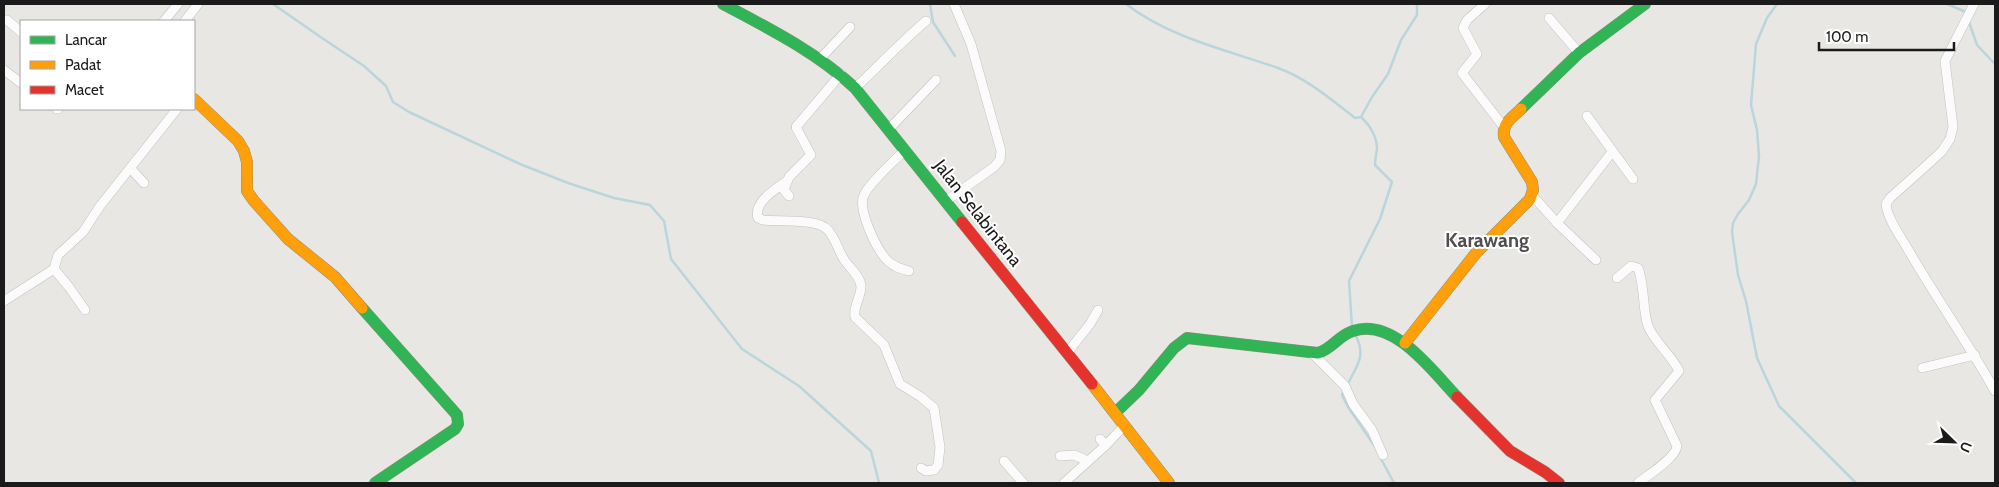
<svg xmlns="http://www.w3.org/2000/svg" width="1999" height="487" font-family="Cabin,sans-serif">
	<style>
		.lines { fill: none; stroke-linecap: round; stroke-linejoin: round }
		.stream { stroke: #b8d6dc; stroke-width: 2.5 }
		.street-casing { stroke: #c2c1c0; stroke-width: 10 }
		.fast-casing { stroke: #90917d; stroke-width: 12 }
		.slow-casing { stroke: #90917d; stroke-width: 12 }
		.jam-casing { stroke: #90917d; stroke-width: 12 }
		.street { stroke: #fcfbfb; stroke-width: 9 }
		.fast { stroke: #30b455; stroke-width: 11 }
		.slow { stroke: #ff9f0a; stroke-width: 11 }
		.jam { stroke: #e5322d; stroke-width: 11 }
		.labels { text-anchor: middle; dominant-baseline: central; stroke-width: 4; stroke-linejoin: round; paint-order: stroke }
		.street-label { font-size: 18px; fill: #1b1b1b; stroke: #fff }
		.quarter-label { font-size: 20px; font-weight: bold; fill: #4e4e4e; stroke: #fff }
	</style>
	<rect width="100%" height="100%" fill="#e9e7e4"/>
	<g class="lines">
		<g class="stream">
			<path d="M273 4 322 38 364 66 386 86 393 102 409 112 520 164 568 183 614 198 650 205 664 221 671 259 742 349 799 386 871 451 879 483"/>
			<path d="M930 4 933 22 955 56"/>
			<path d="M1126 4C1170 38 1227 50 1278 68 1306 78 1332 100 1355 118L1361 117 1372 97 1388 74 1401 40 1417 15V4"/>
			<path d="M1777 4 1767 18 1756 44 1751 105 1757 130 1759 156 1756 184 1749 200 1738 214 1733 223 1732 232 1738 275 1746 301 1757 358 1779 406 1856 483"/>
			<path d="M1947 4 1966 12 1967 14"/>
			<path d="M1968 19 1977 45 1995 64"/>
			<path d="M1352 327 1349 281 1380 219 1392 182 1375 165C1375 159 1376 155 1377 149 1377 137 1370 125 1361 117"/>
			<path d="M1347 386C1357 364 1367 357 1355 334"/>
			<path d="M1344 391 1342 395 1348 407 1376 448"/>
			<path d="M1380 457 1394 483"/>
		</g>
		<g class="street-casing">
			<g id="street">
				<path d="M1485 4 1467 20 1463 28 1477 54 1462 73 1503 126"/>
				<path d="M1974 4 1945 61 1953 127 1950 139 1942 151 1927 165 1890 198 1886 204C1888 219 1898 233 1906 246 1934 295 1967 341 1995 391"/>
				<path d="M1549 18 1579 53"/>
				<path d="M4 20H7L21 32"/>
				<path d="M164 21 178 4"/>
				<path d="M185 21 198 4"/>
				<path d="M820 59 850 27"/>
				<path d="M4 70 21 83"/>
				<path d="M855 88C879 66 901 42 926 21"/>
				<path d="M57 109H58"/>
				<path d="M1587 116 1633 179"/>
				<path d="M889 129 936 80"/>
				<path d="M905 150C894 161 870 182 864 195 857 209 877 251 888 261 894 267 901 269 909 271"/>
				<path d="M131 169 144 183"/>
				<path d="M787 181C776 189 753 202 758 218L763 220C779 222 818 218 828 230 836 239 838 251 845 261 850 268 861 277 861 287 861 297 853 306 855 317L884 345 900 384 921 397 934 408 940 447 938 465 934 470 926 471 921 468"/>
				<path d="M1532 195 1557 223 1596 260"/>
				<path d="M789 196 784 190 789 177 811 155 796 127 841 74"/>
				<path d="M946 201 994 167 1000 160 1001 151 971 44 954 4"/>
				<path d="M1557 223 1612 152"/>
				<path d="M1617 278 1631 266 1638 268C1645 286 1642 307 1648 326 1655 343 1671 354 1679 371L1655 400 1677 446C1676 458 1648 475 1638 483"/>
				<path d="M4 301 54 269"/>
				<path d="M85 310 69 287 54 269 58 255 83 232 100 206 177 109"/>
				<path d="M1067 353 1090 324 1098 310"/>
				<path d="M1312 353 1345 386 1353 404 1372 430 1383 455"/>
				<path d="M1922 368 1975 355"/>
				<path d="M1100 439 1106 445 1124 426"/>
				<path d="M1060 456 1074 455 1088 461"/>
				<path d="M1004 461 1023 483"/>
				<path d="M1064 483 1106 445"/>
			</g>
		</g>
		<g class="fast-casing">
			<g id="fast">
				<path d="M723 4C770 29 816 52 855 88L962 222"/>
				<path d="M1521 109 1579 53 1645 4"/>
				<path d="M362 308 457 415 458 424 455 429 375 483"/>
				<path d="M1115 413 1139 390 1174 348 1187 338 1318 353C1332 349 1339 335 1353 331 1394 317 1433 372 1457 397"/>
			</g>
		</g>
		<g class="slow-casing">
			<g id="slow">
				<path d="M194 99 238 141 244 151 247 162V191L254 201 288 239 335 277 362 308"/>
				<path d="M1405 343 1476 253 1530 199 1533 190 1532 182 1504 137C1502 123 1512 118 1521 109"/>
				<path d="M1092 384 1169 483"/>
			</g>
		</g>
		<g class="jam-casing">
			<g id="jam">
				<path d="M962 222 1092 384"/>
				<path d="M1457 397 1510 451 1545 472 1559 483"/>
			</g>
		</g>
		<use href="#street" class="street"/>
		<use href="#fast" class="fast"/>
		<use href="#slow" class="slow"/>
		<use href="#jam" class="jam"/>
	</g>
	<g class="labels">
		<g class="street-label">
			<text transform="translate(978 213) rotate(52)">Jalan Selabintana</text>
		</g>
		<g class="quarter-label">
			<text x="1487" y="240">Karawang</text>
		</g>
	</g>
	<rect width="1999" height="487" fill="none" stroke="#1b1b1b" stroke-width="10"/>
	<rect x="20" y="20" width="175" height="90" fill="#ffffff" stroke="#a4a4a4"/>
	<rect x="30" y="36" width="25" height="8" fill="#30b455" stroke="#a4a4a4"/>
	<text x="65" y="45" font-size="15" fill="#1b1b1b">Lancar</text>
	<rect x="30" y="61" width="25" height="8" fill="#ff9f0a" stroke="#a4a4a4"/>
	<text x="65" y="70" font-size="15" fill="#1b1b1b">Padat</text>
	<rect x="30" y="86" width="25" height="8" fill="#e5322d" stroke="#a4a4a4"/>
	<text x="65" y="95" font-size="15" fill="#1b1b1b">Macet</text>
	<g transform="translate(1954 442) rotate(113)" stroke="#ffffff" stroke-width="4" paint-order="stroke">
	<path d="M0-4L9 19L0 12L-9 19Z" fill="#1b1b1b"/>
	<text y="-8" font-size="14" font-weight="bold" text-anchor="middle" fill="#1b1b1b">U</text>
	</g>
	<path d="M1819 42v8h135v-8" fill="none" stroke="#1b1b1b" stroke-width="2.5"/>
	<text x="1826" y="42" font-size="15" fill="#1b1b1b" stroke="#ffffff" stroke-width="4" paint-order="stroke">100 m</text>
</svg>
